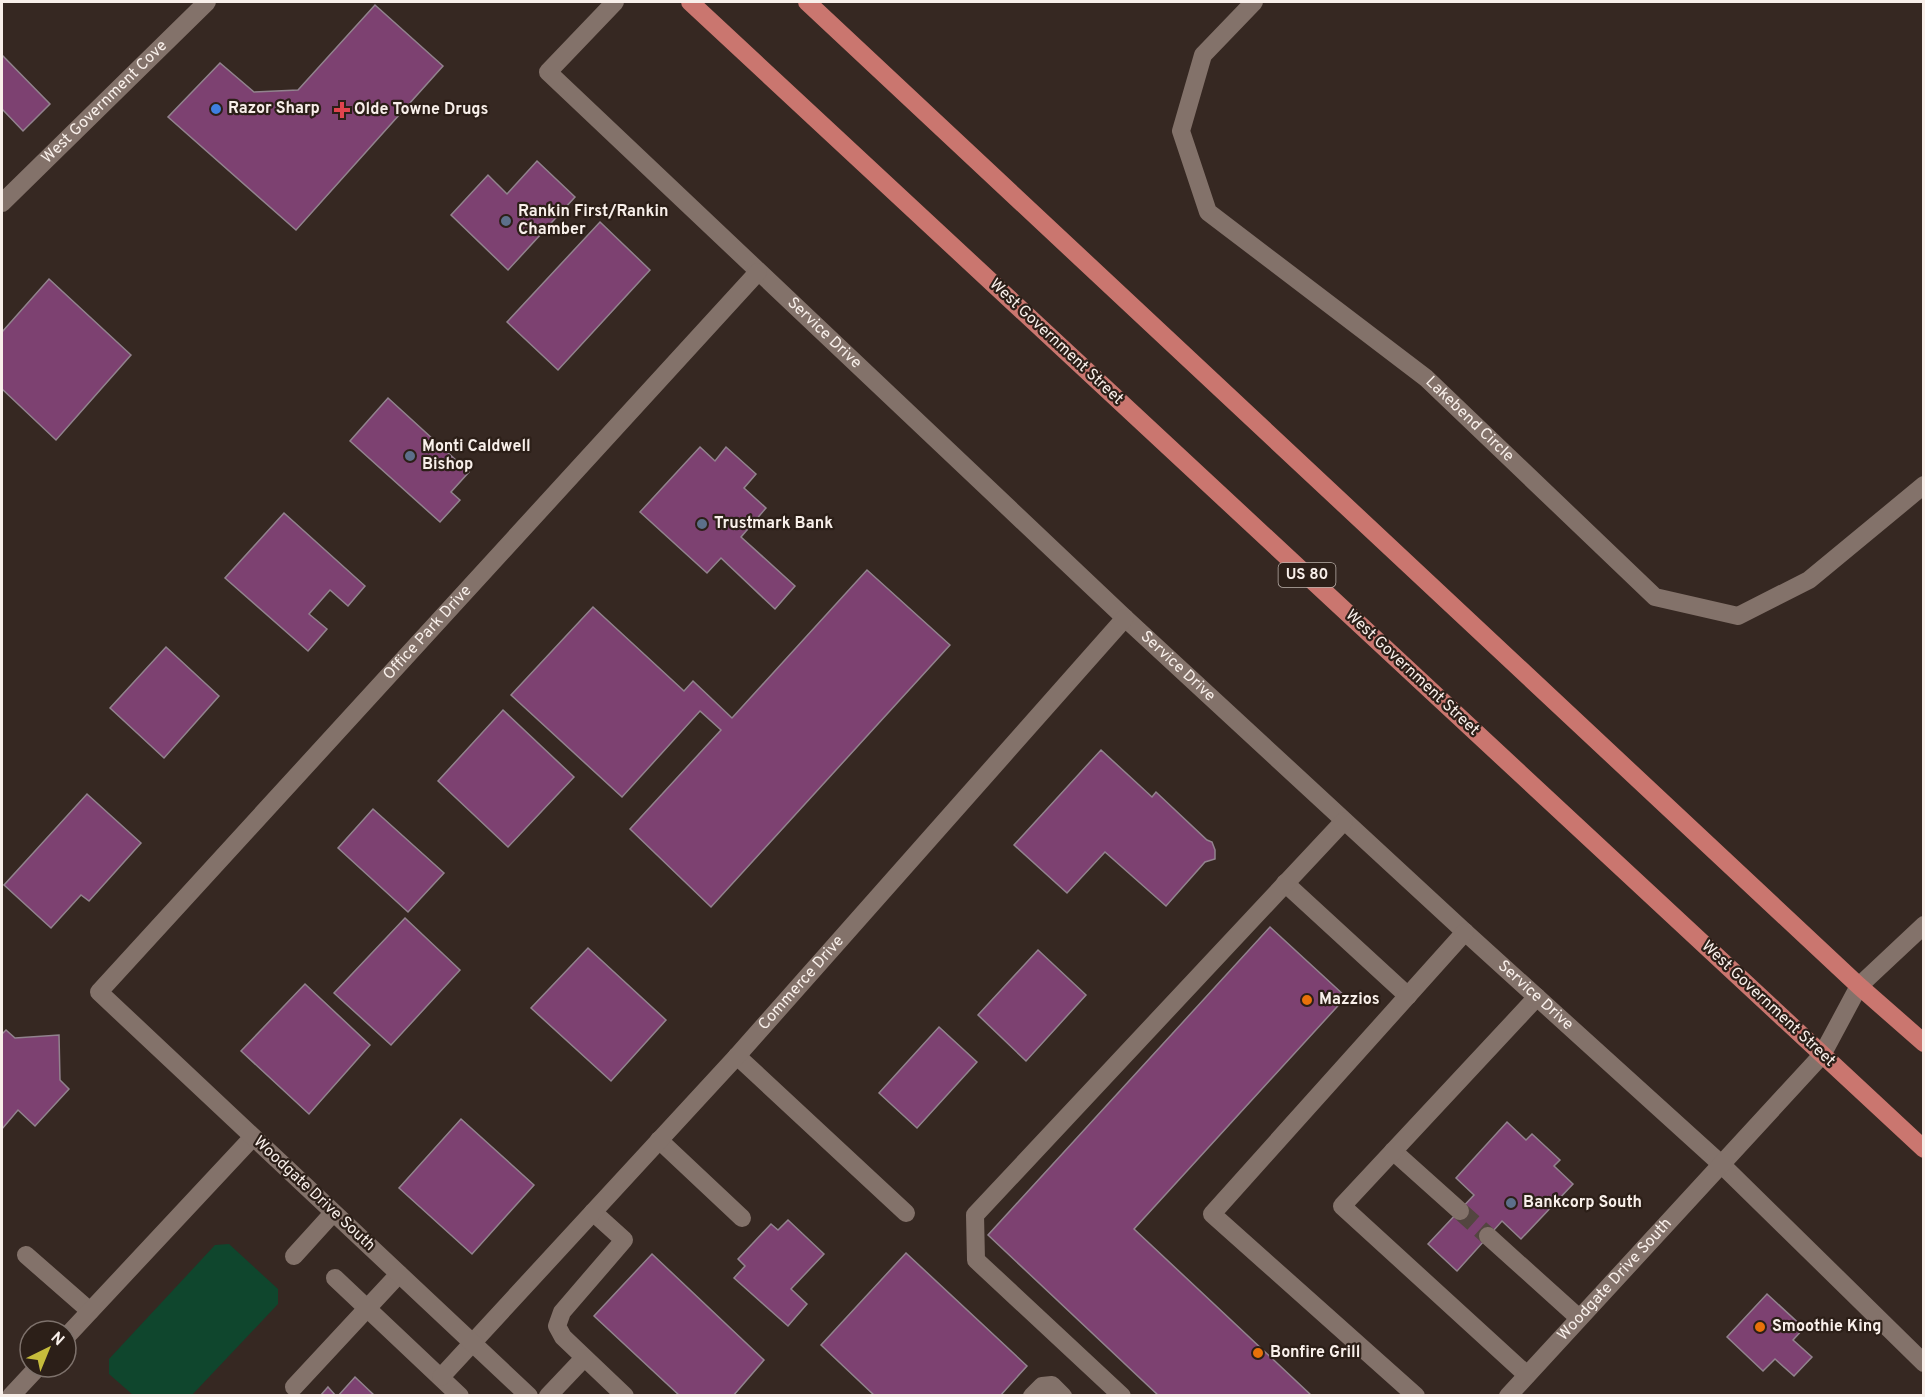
<svg xmlns="http://www.w3.org/2000/svg" width="1925" height="1397" font-family="Overpass,sans-serif">
	<style>
		.green { fill: #0f462d }
		.building { fill: #7d4171; stroke: #92838e; stroke-width: 1.5 }
		.lines { fill: none; stroke-linecap: round; stroke-linejoin: round }
		.minor-tunnel { stroke: #534640; stroke-width: 18; stroke-dasharray: 18 9; stroke-linecap: butt }
		.minor { stroke: #83726a; stroke-width: 18 }
		.major { stroke: #ca766f; stroke-width: 18 }
		.shop-dot { fill: #3f7fe0; stroke: #2c1f18; stroke-width: 2 }
		.health-dot { fill: #e0444e; stroke: #2c1f18; stroke-width: 2 }
		.service-dot { fill: #5c6f8a; stroke: #2c1f18; stroke-width: 2 }
		.food-dot { fill: #e8710a; stroke: #2c1f18; stroke-width: 2 }
		.labels { text-anchor: middle; dominant-baseline: central; stroke-width: 4.5; stroke-linejoin: round; paint-order: stroke }
		.shield { fill: #2c1f18; stroke: #bbb1ab; stroke-width: 1.5 }
		.shield-label { font-size: 15px; font-weight: bold; fill: #f8efea }
		.street-label { font-size: 16px; fill: #f8efea; stroke: #2c1f18 }
		.poi-label { font-size: 16px; font-weight: bold; fill: #f8efea; stroke: #2c1f18; text-anchor: start }
	</style>
	<rect width="100%" height="100%" fill="#362822"/>
	<path class="green" d="M229 1244 278 1289V1304L192 1395H133L109 1374V1359L215 1245Z"/>
	<g class="building">
		<path d="M375 5 443 66 296 230 168 117 220 63 254 92 298 90Z"/>
		<path d="M2 55 50 104 23 131 2 109Z"/>
		<path d="M537 161 575 197 508 270 451 215 488 175 507 194Z"/>
		<path d="M600 222 650 270 558 370 507 322Z"/>
		<path d="M49 279 131 355 56 440 2 389V332Z"/>
		<path d="M388 398 469 472 451 492 460 500 440 522 350 441Z"/>
		<path d="M700 447 715 461 726 447 756 474 744 488 766 508 741 537 795 586 775 609 721 558 707 573 640 512Z"/>
		<path d="M284 513 365 586 348 606 330 590 309 614 327 629 308 651 225 578Z"/>
		<path d="M867 570 950 645 711 907 630 829 721 730 700 711 622 797 511 695 593 607 684 691 693 681 732 718Z"/>
		<path d="M166 647 219 696 164 758 110 708Z"/>
		<path d="M503 710 574 777 508 847 438 781Z"/>
		<path d="M1101 750 1152 797 1156 792 1207 840 1212 842 1215 850V859L1205 862 1166 906 1105 852 1067 893 1014 845Z"/>
		<path d="M87 794 141 843 89 901 81 895 51 928 4 885Z"/>
		<path d="M373 809 444 873 408 912 338 848Z"/>
		<path d="M405 918 460 970 391 1045 334 993Z"/>
		<path d="M1270 927 1346 997 1134 1229 1312 1396H1159L988 1235Z"/>
		<path d="M588 948 666 1020 611 1081 531 1008Z"/>
		<path d="M1038 950 1086 995 1026 1061 978 1015Z"/>
		<path d="M305 984 370 1045 309 1114 241 1051Z"/>
		<path d="M939 1027 977 1062 917 1128 879 1093Z"/>
		<path d="M6 1030 15 1038 59 1035 60 1080 69 1089 35 1126 18 1110 2 1129V1034Z"/>
		<path d="M461 1119 534 1185 472 1254 399 1188Z"/>
		<path d="M1507 1122 1526 1140 1532 1134 1560 1160 1554 1166 1573 1184 1521 1239 1502 1221 1457 1271 1428 1244 1474 1195 1456 1178Z"/>
		<path d="M788 1220 824 1254 791 1289 807 1304 788 1326 734 1278 745 1266 738 1259 771 1224 778 1230Z"/>
		<path d="M906 1253 1027 1366 1000 1396H875L821 1345Z"/>
		<path d="M652 1254 764 1360 733 1396H680L594 1316Z"/>
		<path d="M1767 1294 1804 1328 1793 1340 1812 1357 1794 1376 1775 1359 1763 1371 1727 1337Z"/>
		<path d="M355 1377 375 1396H338Z"/>
		<path d="M328 1387 336 1396H320Z"/>
	</g>
	<g class="lines">
		<path class="minor-tunnel" d="M1460 1211 1488 1236"/>
		<g class="minor">
			<path id="s1" d="M615 2 548 72 1125 618 1465 932 1721 1164 1924 1363"/>
			<path id="s2" d="M1254 2 1203 55 1181 131 1208 212 1426 378 1655 597 1738 616 1809 580 1924 485"/>
			<path id="s3" d="M2 203 207 2"/>
			<path d="M1285 883 1408 996"/>
			<path d="M737 1056 906 1213"/>
			<path d="M659 1140 742 1218"/>
			<path d="M1393 1151 1460 1211"/>
			<path d="M593 1212 624 1240 562 1312 557 1326 563 1337 625 1396"/>
			<path d="M1488 1236 1579 1318"/>
			<path d="M26 1255 90 1311"/>
			<path d="M294 1256 333 1213"/>
			<path d="M335 1278 460 1396"/>
			<path d="M66 1337 253 1137"/>
			<path d="M1527 1375 1342 1206 1537 997"/>
			<path id="s4" d="M441 1377 737 1056 1125 618"/>
			<path d="M294 1387 399 1274"/>
			<path d="M11 1396 38 1367"/>
			<path id="s5" d="M529 1396 99 992 758 272"/>
			<path d="M548 1396 584 1358"/>
			<path d="M1032 1396 1042 1386 1052 1385 1063 1396"/>
			<path d="M1122 1396 976 1260 975 1215 1344 821"/>
			<path d="M1416 1396 1212 1214 1465 932"/>
			<path id="s6" d="M1508 1396 1822 1055 1859 986 1924 925"/>
		</g>
		<g class="major">
			<path d="M690 2 1924 1149"/>
			<path d="M807 2 1859 986 1924 1043"/>
		</g>
	</g>
	<circle class="shop-dot" cx="216" cy="109" r="6"/>
	<path class="health-dot" d="M339 101h6v6h6v6h-6v6h-6v-6h-6v-6h6z"/>
	<g class="service-dot">
		<circle cx="506" cy="221" r="6"/>
		<circle cx="410" cy="456" r="6"/>
		<circle cx="702" cy="524" r="6"/>
		<circle cx="1511" cy="1203" r="6"/>
	</g>
	<g class="food-dot">
		<circle cx="1307" cy="1000" r="6"/>
		<circle cx="1760" cy="1327" r="6"/>
		<circle cx="1258" cy="1353" r="6"/>
	</g>
	<g class="labels">
		<rect class="shield" x="1278.5" y="563" width="57" height="24" rx="4.5"/>
		<g class="shield-label">
			<text x="1307" y="575">US 80</text>
		</g>
		<g class="street-label">
			<text stroke="none"><textPath href="#s3" startOffset="144">West Government Cove</textPath></text>
			<text stroke="none"><textPath href="#s1" startOffset="477">Service Drive</textPath></text>
			<text transform="translate(1056 342) rotate(43)">West Government Street</text>
			<text stroke="none"><textPath href="#s2" startOffset="572">Lakebend Circle</textPath></text>
			<text stroke="none"><textPath href="#s5" startOffset="1077">Office Park Drive</textPath></text>
			<text stroke="none"><textPath href="#s1" startOffset="963">Service Drive</textPath></text>
			<text transform="translate(1412 673) rotate(43)">West Government Street</text>
			<text stroke="none"><textPath href="#s4" startOffset="534">Commerce Drive</textPath></text>
			<text stroke="none"><textPath href="#s1" startOffset="1449">Service Drive</textPath></text>
			<text transform="translate(1768 1004) rotate(43)">West Government Street</text>
			<text transform="translate(314 1194) rotate(43)">Woodgate Drive South</text>
			<text stroke="none"><textPath href="#s6" startOffset="158">Woodgate Drive South</textPath></text>
		</g>
		<g class="poi-label">
			<text x="228" y="109">Razor Sharp</text>
			<text x="354" y="110">Olde Towne Drugs</text>
			<text x="518" y="212">Rankin First/Rankin<tspan x="518" dy="18">Chamber</tspan></text>
			<text x="422" y="447">Monti Caldwell<tspan x="422" dy="18">Bishop</tspan></text>
			<text x="714" y="524">Trustmark Bank</text>
			<text x="1319" y="1000">Mazzios</text>
			<text x="1523" y="1203">Bankcorp South</text>
			<text x="1772" y="1327">Smoothie King</text>
			<text x="1270" y="1353">Bonfire Grill</text>
		</g>
	</g>
	<rect width="1925" height="1397" fill="none" stroke="#f8efea" stroke-width="6"/>
	<g transform="translate(48 1349) rotate(43)"><circle r="28" fill="#2c1f18" stroke="#7e726c" stroke-width="1.5"/>
	<path d="M0-4.5L10 22L0 15L-10 22Z" fill="#c6bc3c"/>
	<text y="-9" font-size="16" font-weight="bold" text-anchor="middle" fill="#f8efea">N</text>
	</g>
</svg>
